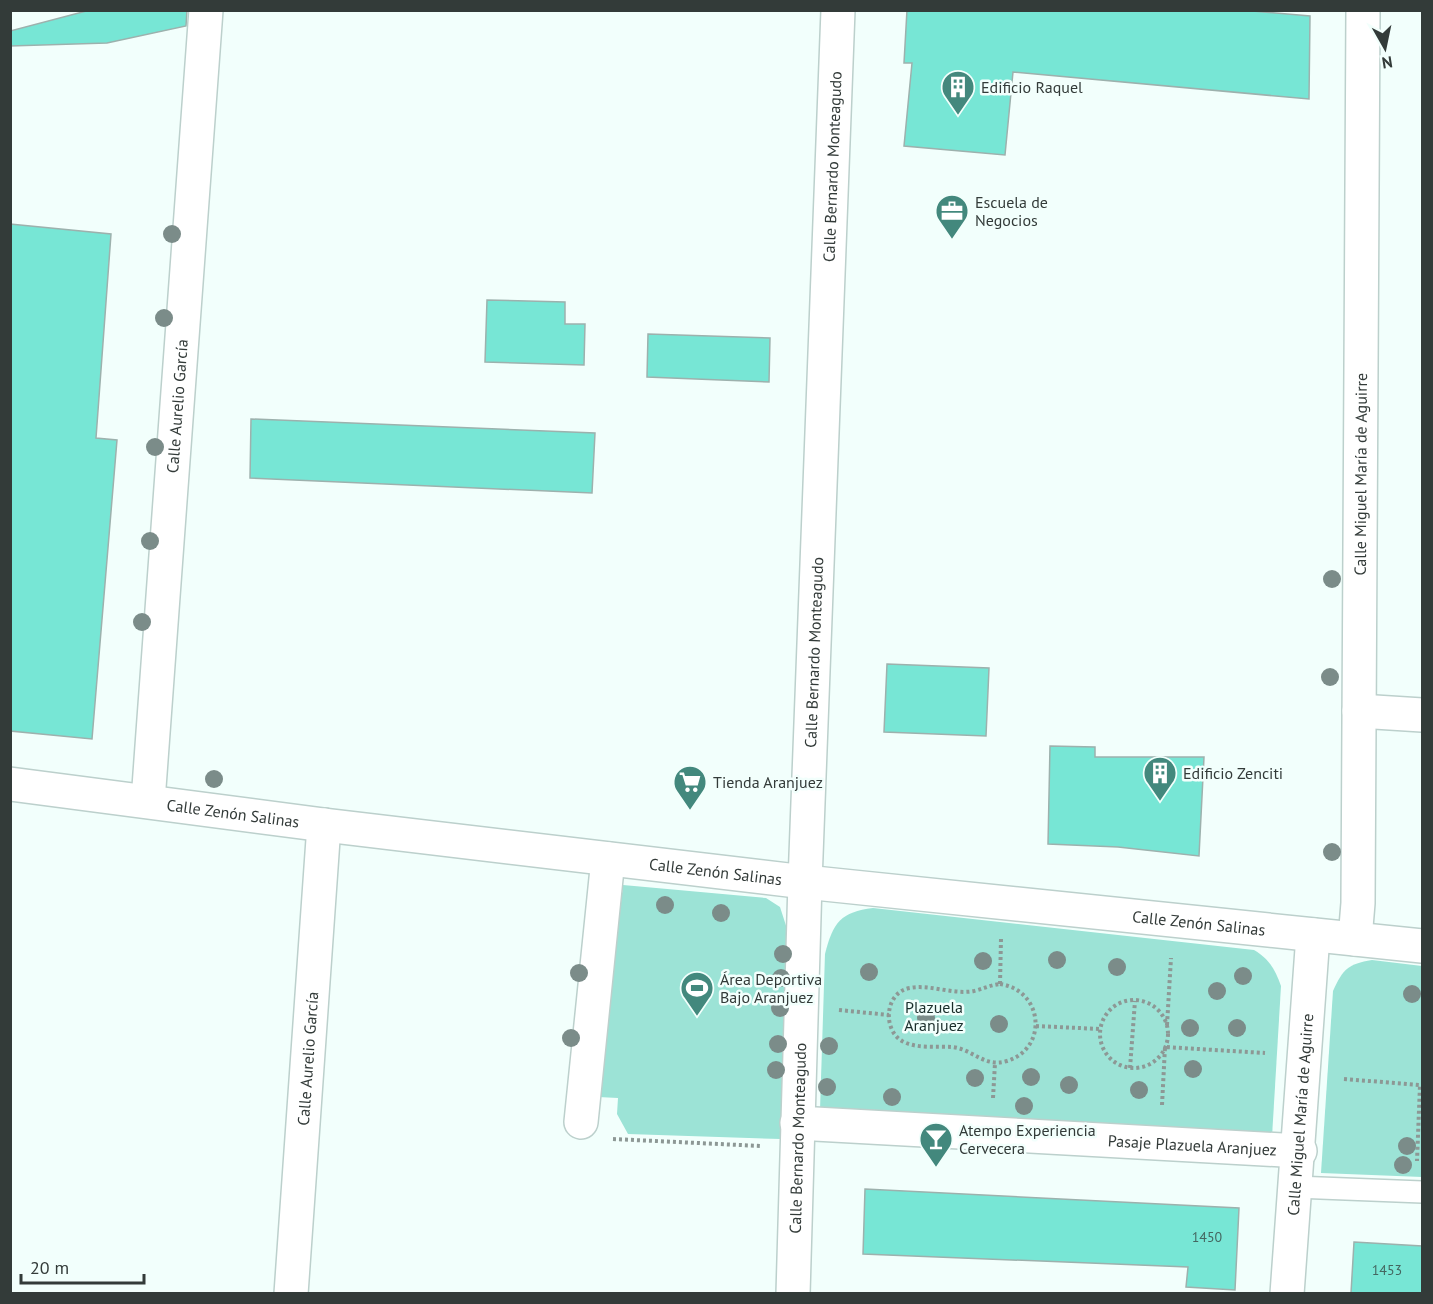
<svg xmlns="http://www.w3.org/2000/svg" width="1433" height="1304" font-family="'PT Sans',sans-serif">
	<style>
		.green { fill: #9ce3d6 }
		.building { fill: #77e6d5; stroke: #9db1ad; stroke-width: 1.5 }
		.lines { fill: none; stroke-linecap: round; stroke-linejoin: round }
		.service-casing { stroke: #bcd0cc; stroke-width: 24 }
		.minor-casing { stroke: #bcd0cc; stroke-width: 36 }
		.path { stroke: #8d9895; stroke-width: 4; stroke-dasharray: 3 3; stroke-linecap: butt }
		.service { stroke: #fff; stroke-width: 21 }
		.minor { stroke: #fff; stroke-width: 33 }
		.tree { fill: #7b8c89 }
		.labels { text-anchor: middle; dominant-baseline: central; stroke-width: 5; stroke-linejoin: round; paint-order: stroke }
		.number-label { font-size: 14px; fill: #446660 }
		.poi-label { font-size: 16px; fill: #333b39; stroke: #f2fffc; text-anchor: start }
		.street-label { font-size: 16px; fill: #333b39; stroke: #f2fffc }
		.park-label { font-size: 16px; fill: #1a2e2b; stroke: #f2fffc }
	</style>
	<rect width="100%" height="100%" fill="#f2fffc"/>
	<g class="green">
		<path d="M623 885 766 898 780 907 790 938 781 1139 628 1134 617 1114 618 1098 598 1097Z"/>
		<path d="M873 908 1254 950C1269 959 1275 969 1281 986L1272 1137 820 1110 825 954C833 922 841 912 873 908Z"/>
		<path d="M1372 960 1422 966V1177L1321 1173 1333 991C1343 969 1348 964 1372 960Z"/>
	</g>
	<g class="building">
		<path d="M90 10H187L186 26 107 43 10 46V31Z"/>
		<path d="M907 10H1241L1310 16 1309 99 1013 72 1005 155 904 146 912 63H904Z"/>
		<path d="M10 224 111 234 96 438 117 440 92 739 10 731Z"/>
		<path d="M487 300 565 302V324H585L584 365 485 362Z"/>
		<path d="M648 334 770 338 769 382 647 377Z"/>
		<path d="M251 419 595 433 592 493 250 478Z"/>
		<path d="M887 664 989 668 986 736 884 732Z"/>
		<path d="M1050 746 1095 747V757H1204L1199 856 1118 847 1048 844Z"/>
		<path d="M865 1189 1239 1208 1235 1290 1186 1287 1188 1267 863 1254Z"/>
		<path d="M1354 1242 1422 1246V1293H1351Z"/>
	</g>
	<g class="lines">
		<g class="service-casing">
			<path id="service" d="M1295 1187 1422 1192"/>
		</g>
		<g class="minor-casing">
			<g id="minor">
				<path d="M1359 711 1422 715"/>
				<path id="s1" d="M10 784 324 825 805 882 1422 946"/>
				<path id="s2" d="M148 801 206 10"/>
				<path id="s3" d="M1355 939 1358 903 1363 10"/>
				<path d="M581 1122 608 859"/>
				<path id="s4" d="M797 1123 1300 1151"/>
				<path id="s5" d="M291 1294 324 825"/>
				<path id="s6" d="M793 1294 805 882 838 10"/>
				<path id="s7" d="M1287 1294 1313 935"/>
			</g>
		</g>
		<g class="path">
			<path d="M1000 984C1043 990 1049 1048 1007 1061 984 1068 973 1049 952 1047 937 1046 916 1049 902 1041 882 1029 885 992 910 988 930 984 953 995 974 991 983 989 990 985 1000 984Z"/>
			<path d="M1000 984 1001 939"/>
			<circle cx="1134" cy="1034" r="34"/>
			<path d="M839 1010 889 1015"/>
			<path d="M1167 1025 1171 958"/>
			<path d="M1036 1026 1100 1029"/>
			<path d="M1130 1068 1135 1001"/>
			<path d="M1344 1079 1420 1085 1417 1161"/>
			<path d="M993 1098 995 1063"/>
			<path d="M1162 1105 1165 1047 1265 1053"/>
			<path d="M613 1139 761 1146"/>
		</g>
		<use href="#service" class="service"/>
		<use href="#minor" class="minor"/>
	</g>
	<g class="tree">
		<circle cx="172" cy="234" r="9"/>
		<circle cx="164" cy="318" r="9"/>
		<circle cx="155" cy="447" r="9"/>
		<circle cx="150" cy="541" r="9"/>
		<circle cx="1332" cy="579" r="9"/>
		<circle cx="142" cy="622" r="9"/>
		<circle cx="1330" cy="677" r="9"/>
		<circle cx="214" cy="779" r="9"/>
		<circle cx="1332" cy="852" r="9"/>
		<circle cx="665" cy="905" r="9"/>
		<circle cx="721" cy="913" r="9"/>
		<circle cx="783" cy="954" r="9"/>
		<circle cx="1057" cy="960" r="9"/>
		<circle cx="983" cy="961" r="9"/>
		<circle cx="1117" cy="967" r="9"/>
		<circle cx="869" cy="972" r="9"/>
		<circle cx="579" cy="973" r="9"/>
		<circle cx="1243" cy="976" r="9"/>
		<circle cx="781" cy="978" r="9"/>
		<circle cx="1217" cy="991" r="9"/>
		<circle cx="1412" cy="994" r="9"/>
		<circle cx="780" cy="1008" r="9"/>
		<circle cx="926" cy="1018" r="9"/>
		<circle cx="999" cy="1024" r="9"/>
		<circle cx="1190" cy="1028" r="9"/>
		<circle cx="1237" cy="1028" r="9"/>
		<circle cx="571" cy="1038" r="9"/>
		<circle cx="778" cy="1044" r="9"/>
		<circle cx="829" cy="1046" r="9"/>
		<circle cx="1193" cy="1069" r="9"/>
		<circle cx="776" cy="1070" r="9"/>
		<circle cx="1031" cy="1077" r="9"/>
		<circle cx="975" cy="1078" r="9"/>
		<circle cx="1069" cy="1085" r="9"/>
		<circle cx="827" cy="1087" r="9"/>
		<circle cx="1139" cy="1090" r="9"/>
		<circle cx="892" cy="1097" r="9"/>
		<circle cx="1024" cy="1106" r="9"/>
		<circle cx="1407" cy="1146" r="9"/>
		<circle cx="1403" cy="1165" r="9"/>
	</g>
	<defs>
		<g id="building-pin" transform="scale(1.725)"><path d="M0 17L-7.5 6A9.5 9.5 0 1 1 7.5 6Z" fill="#43887d" stroke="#f2fffc"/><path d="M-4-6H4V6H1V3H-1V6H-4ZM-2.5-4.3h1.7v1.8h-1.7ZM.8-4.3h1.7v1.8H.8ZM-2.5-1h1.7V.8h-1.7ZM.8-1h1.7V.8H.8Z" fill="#fff"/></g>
		<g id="office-pin" transform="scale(1.725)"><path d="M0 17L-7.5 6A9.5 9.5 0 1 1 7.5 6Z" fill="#43887d" stroke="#f2fffc"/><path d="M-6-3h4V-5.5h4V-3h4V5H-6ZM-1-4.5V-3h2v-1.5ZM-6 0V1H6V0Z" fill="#fff"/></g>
		<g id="supermarket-pin" transform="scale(1.725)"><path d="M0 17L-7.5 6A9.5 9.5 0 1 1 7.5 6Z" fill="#43887d" stroke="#f2fffc"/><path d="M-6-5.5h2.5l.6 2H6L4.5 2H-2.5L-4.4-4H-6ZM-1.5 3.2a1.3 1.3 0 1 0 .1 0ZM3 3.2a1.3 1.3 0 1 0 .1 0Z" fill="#fff"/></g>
		<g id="stadium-pin" transform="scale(1.725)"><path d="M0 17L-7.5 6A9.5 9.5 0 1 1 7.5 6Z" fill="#43887d" stroke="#f2fffc"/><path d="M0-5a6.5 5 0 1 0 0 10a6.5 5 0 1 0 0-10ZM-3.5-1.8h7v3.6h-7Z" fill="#fff"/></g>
		<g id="bar-pin" transform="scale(1.725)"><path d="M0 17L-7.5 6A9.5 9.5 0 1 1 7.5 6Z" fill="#43887d" stroke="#f2fffc"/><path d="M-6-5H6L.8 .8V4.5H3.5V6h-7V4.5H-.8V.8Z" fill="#fff"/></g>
	</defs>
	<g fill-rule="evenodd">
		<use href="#building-pin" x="958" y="87"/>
		<use href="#office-pin" x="952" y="211"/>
		<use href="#building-pin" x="1160" y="773"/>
		<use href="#supermarket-pin" x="690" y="782"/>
		<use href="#stadium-pin" x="697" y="988"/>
		<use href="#bar-pin" x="936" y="1139"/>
	</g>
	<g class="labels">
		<g class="number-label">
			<text x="1207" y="1237">1450</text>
			<text x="1387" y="1270">1453</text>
		</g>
		<g class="poi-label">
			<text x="981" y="87">Edificio Raquel</text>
			<text x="975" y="202">Escuela de<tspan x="975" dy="18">Negocios</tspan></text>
			<text x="1183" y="773">Edificio Zenciti</text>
			<text x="713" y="782">Tienda Aranjuez</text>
			<text x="720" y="979">Área Deportiva<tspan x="720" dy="18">Bajo Aranjuez</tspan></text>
			<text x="959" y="1130">Atempo Experiencia<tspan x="959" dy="18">Cervecera</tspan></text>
		</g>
		<g class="street-label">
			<text stroke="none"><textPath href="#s6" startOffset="1128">Calle Bernardo Monteagudo</textPath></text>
			<text stroke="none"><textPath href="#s2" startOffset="396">Calle Aurelio García</textPath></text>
			<text stroke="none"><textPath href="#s3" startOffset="465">Calle Miguel María de Aguirre</textPath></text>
			<text stroke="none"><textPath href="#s6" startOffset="642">Calle Bernardo Monteagudo</textPath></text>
			<text stroke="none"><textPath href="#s1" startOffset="225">Calle Zenón Salinas</textPath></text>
			<text stroke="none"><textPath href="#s1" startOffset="711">Calle Zenón Salinas</textPath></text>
			<text stroke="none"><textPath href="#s1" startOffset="1197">Calle Zenón Salinas</textPath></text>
			<text stroke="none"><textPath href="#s5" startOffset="236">Calle Aurelio García</textPath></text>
			<text stroke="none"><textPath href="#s7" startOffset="180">Calle Miguel María de Aguirre</textPath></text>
			<text stroke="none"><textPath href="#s6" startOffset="156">Calle Bernardo Monteagudo</textPath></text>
			<text stroke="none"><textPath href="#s4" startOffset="396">Pasaje Plazuela Aranjuez</textPath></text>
		</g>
		<g class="park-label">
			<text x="934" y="1007">Plazuela<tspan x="934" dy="18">Aranjuez</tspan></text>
		</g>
	</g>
	<rect width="1433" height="1304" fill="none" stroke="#333b39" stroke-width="24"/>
	<g transform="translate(1385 48) rotate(171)" stroke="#f2fffc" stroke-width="4.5" paint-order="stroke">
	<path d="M0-4.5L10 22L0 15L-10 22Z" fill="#333b39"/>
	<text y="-9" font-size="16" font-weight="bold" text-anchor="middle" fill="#333b39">N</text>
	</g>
	<path d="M21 1274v9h123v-9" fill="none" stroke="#333b39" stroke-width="3"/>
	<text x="30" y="1274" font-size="18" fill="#333b39" stroke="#f2fffc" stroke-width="4.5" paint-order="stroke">20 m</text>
</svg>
